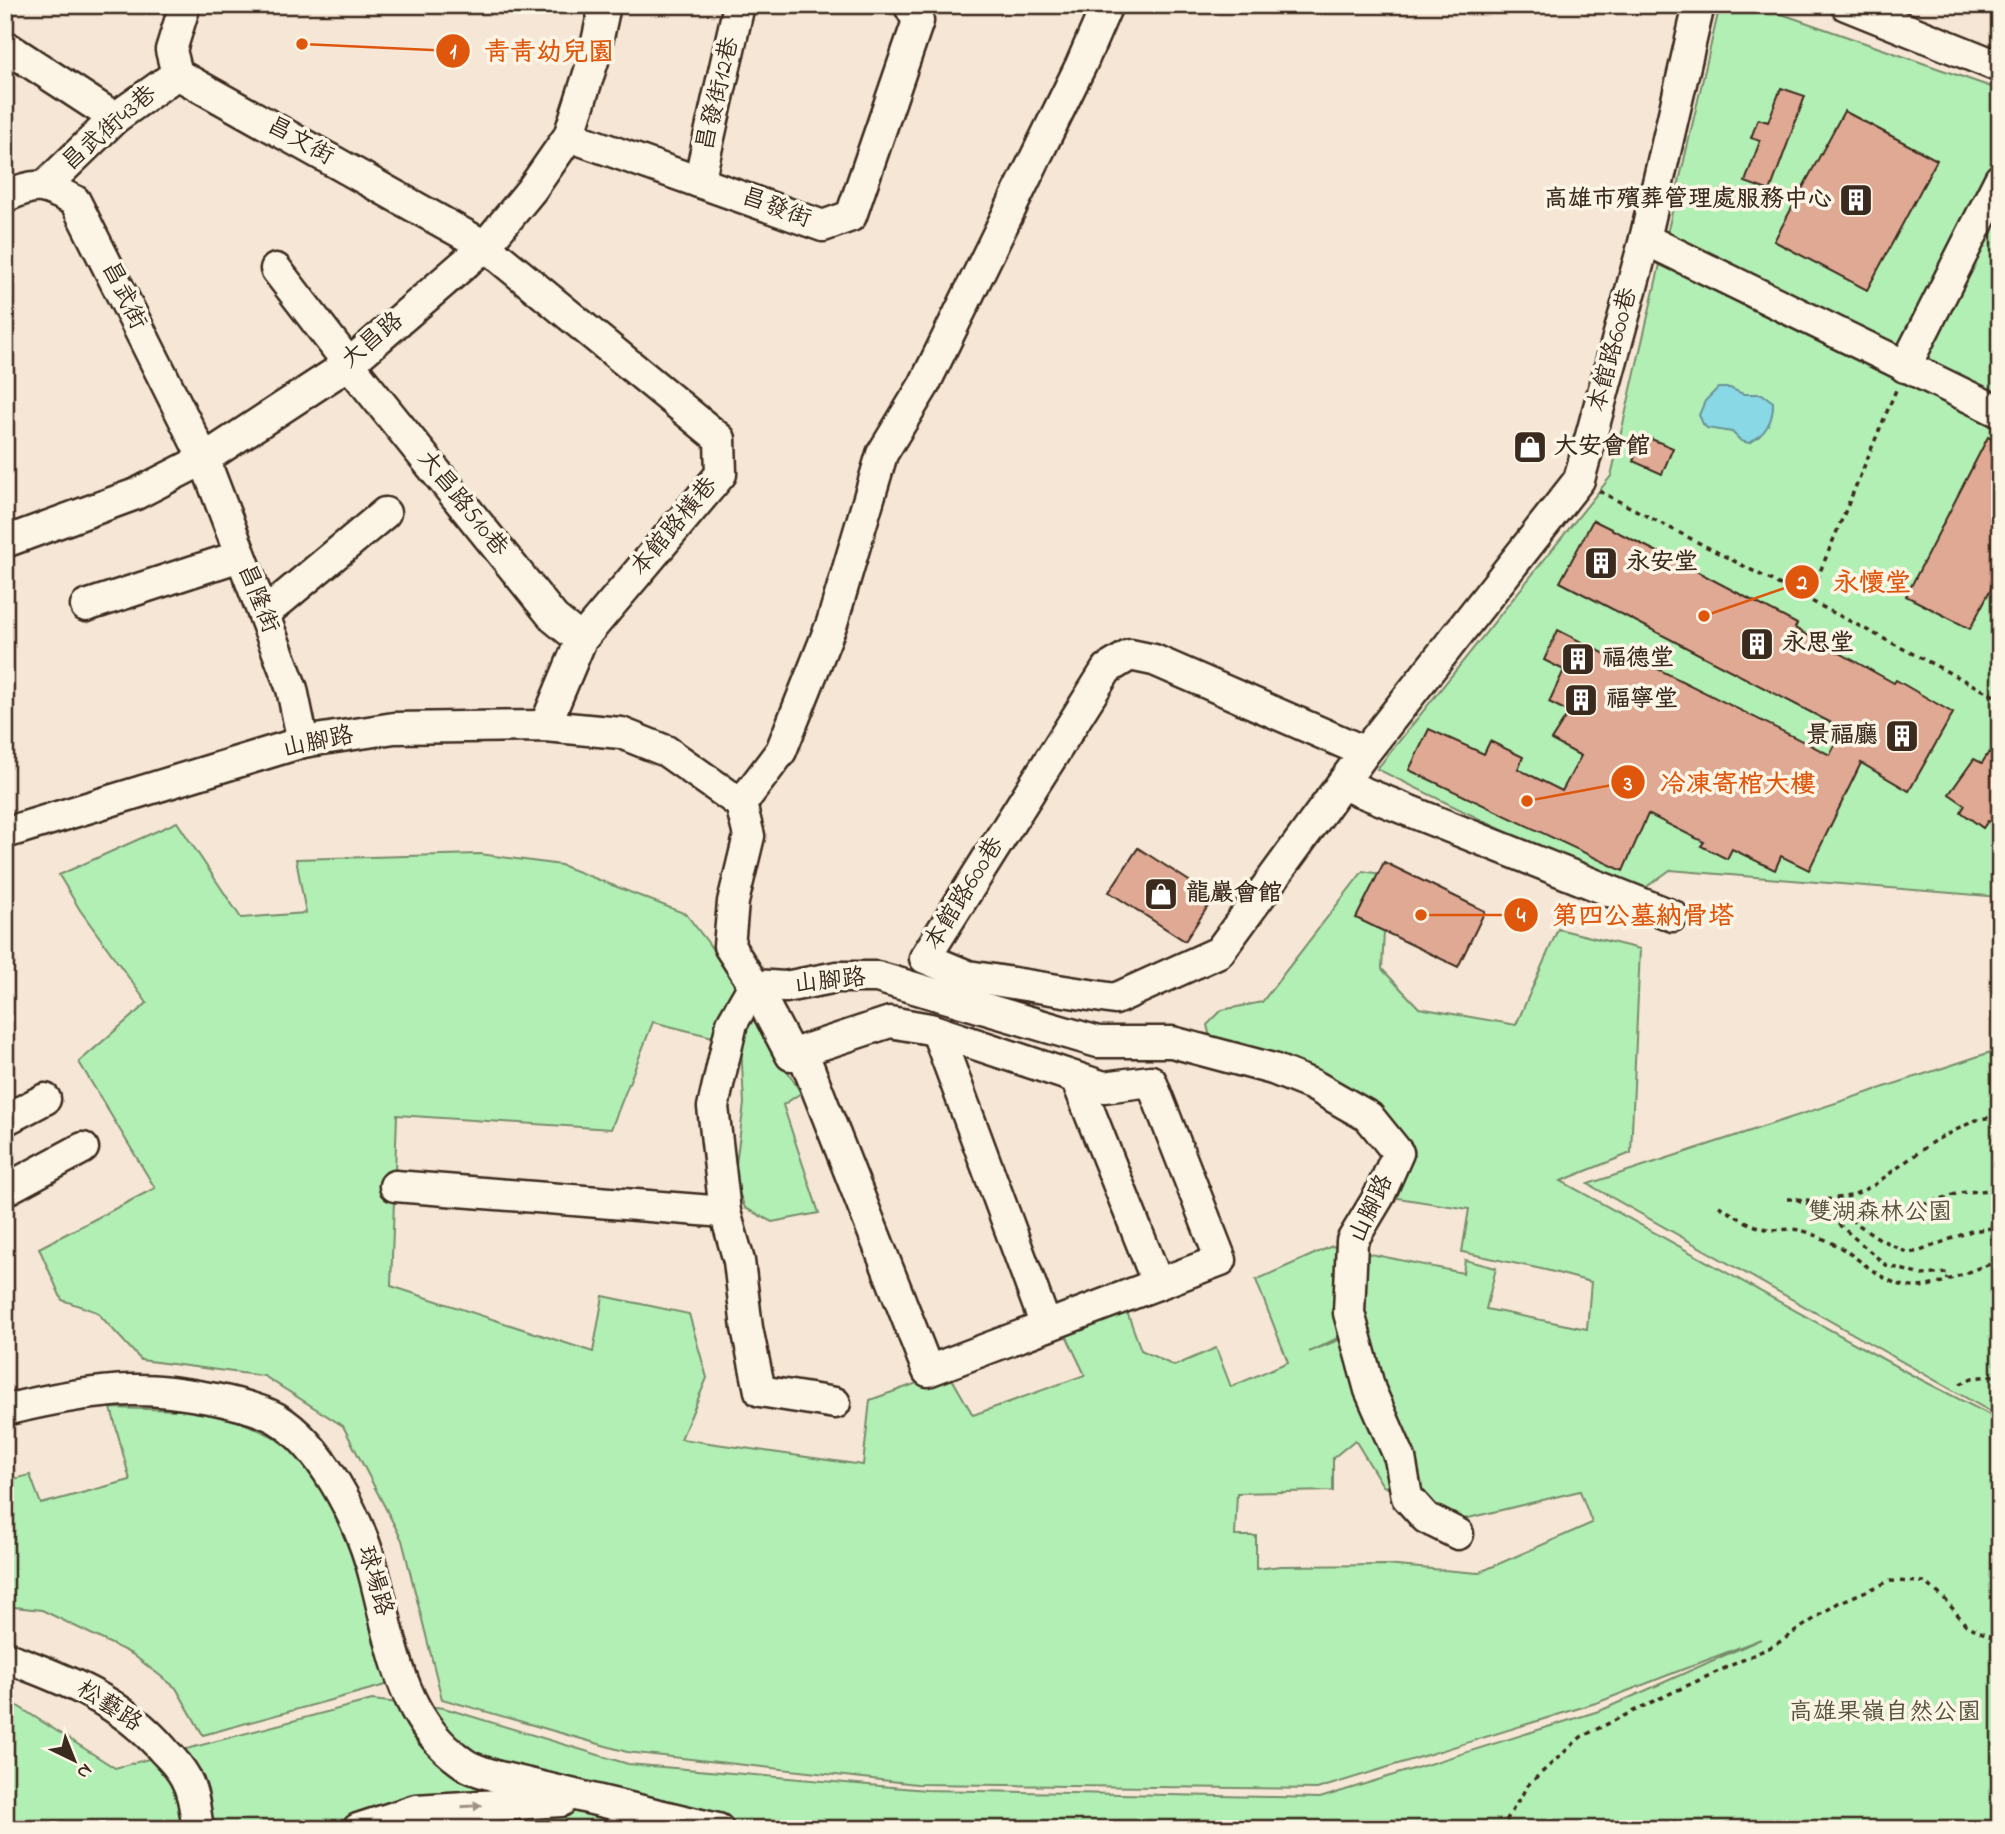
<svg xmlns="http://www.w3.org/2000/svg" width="2005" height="1834" font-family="'Indie Flower','LXGW WenKai TC',sans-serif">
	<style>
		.green { fill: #b2efb5; stroke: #768c6a; stroke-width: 2; fill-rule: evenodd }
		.water { fill: #89d8e5; stroke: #6a9295; stroke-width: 2 }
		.building { fill: #dfa994; stroke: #3b2a1e; stroke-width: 2 }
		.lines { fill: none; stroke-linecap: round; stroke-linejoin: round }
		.minor-casing { stroke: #3b2a1e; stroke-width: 35 }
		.path { stroke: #3b2a1e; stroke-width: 3.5; stroke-dasharray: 5 5; stroke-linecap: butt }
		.minor { stroke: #fcf5e5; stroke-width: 30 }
		.oneway { fill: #9c9082 }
		.labels { text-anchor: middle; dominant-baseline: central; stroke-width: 7; stroke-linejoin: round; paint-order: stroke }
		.street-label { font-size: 24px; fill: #3b2a1e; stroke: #fcf5e5 }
		.poi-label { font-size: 24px; font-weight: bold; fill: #3b2a1e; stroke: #fcf5e5; text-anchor: start }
		.park-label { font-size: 24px; fill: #53513c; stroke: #fcf5e5 }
		.leader { fill: none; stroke: #df570d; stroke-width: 2.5 }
		.callout-dot { fill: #df570d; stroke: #fcf5e5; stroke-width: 2.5 }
		.mark-label { font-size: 21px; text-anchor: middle; font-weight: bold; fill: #fff }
		.callout-label { font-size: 26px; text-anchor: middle; font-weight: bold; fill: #df570d; stroke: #fcf5e5; stroke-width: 7; stroke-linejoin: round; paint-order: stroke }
	</style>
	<rect width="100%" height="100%" fill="#f6e6d5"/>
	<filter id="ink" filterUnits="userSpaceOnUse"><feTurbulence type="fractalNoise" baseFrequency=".0143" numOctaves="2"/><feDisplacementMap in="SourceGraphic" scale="14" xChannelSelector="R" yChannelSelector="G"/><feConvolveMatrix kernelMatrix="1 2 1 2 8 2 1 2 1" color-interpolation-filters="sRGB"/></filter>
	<g filter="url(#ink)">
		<g class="green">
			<path d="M1720 5H1756L2000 90V897L1670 870 1635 895 1377 769 1611 476Z"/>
			<path d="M177 822 241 918 306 913 296 859 480 854 561 865 686 914 709 944 801 1093 783 1105 819 1213 772 1222 745 1208 734 1179 744 1104 741 1044 653 1022 611 1129 397 1115 391 1286 593 1352 603 1296 689 1314 707 1378 681 1439 863 1465 870 1400 948 1372 973 1415 1085 1375 1065 1333 1126 1309 1141 1350 1174 1366 1216 1348 1231 1387 1288 1362 1256 1280 1332 1246 1463 1273 1465 1260 1496 1268 1486 1309 1587 1329 1591 1282 1546 1270 1462 1252 1469 1209 1391 1197 1406 1148 1211 1041 1207 1025 1222 1010 1262 1002 1363 871 1387 875 1382 969 1419 1008 1516 1025 1558 929 1640 949 1631 1153 1561 1181 1910 1374 2000 1420V1829H5V1698L115 1768 372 1700 444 1708 628 1764 926 1790 1320 1798 1602 1710 1761 1639 1599 1702 1317 1789 917 1784 627 1752 442 1699 402 1540 343 1426 264 1376 141 1360 97 1312 62 1300 39 1248 155 1188 79 1062 147 1003 80 910 59 875ZM1356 1329 1415 1503 1452 1522 1580 1491 1592 1523 1478 1573 1385 1565 1281 1566 1256 1569V1536H1235L1237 1493 1333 1491V1458L1355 1440 1383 1486 1404 1495 1353 1334 1309 1352Z"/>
			<path d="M2000 1049V1417L1588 1184 1952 1065Z"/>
			<path d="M111 1408 217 1411 272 1436 295 1453 337 1512 393 1683 203 1735 176 1688 132 1654 42 1610 5 1606V1481L30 1475 41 1504 130 1480Z"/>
		</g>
		<path class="water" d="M1718 388H1730L1743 394H1762L1773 402C1774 420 1765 435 1749 443L1741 441 1732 432 1707 428 1703 424 1699 415 1705 401Z"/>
		<g class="building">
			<path d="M1781 88 1805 96 1770 191 1745 182 1760 141 1751 138 1758 119 1768 122Z"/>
			<path d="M1844 111 1937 160 1867 290 1774 241Z"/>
			<path d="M1644 436 1673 448 1662 474 1633 461Z"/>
			<path d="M1988 437 2000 444V571L1970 629 1906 596Z"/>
			<path d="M1593 520 1698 572 1797 624 1795 628 1894 683 1896 680 1953 713 1909 791 1861 763 1809 870 1781 856 1775 870 1732 849 1727 859 1701 846 1704 842 1648 814 1623 871 1409 770 1429 729 1484 754 1490 741 1523 757 1518 769 1562 791 1581 756 1551 740 1569 712 1549 702 1564 670 1544 660 1558 630 1623 663 1628 654 1830 755 1843 729 1560 582Z"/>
			<path d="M1989 752 2000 760V830L1988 821 1983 828 1961 812 1965 805 1949 794 1974 759 1982 763Z"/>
			<path d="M1138 848 1214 897 1185 941 1109 892Z"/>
			<path d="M1384 862 1485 911 1458 967 1356 918Z"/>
		</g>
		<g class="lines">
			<g class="minor-casing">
				<g id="minor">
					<path d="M185 5 171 50 177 74 485 246 720 439 721 474 581 640 545 726"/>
					<path d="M1846 5 2000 67"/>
					<path d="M5 46 115 118"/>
					<path d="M569 136 823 226 851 216 918 21 909 5"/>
					<path d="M699 182 739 5"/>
					<path d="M45 186 115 118 177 74"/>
					<path d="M5 197C39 181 43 185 75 201L204 459 292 689 303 742"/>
					<path d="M1645 239 2000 412"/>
					<path d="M276 269 349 364 554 618 581 640"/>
					<path d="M1905 367 2000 179"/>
					<path d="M5 542 136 494 204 459 349 364 485 246 532 189 569 136 593 61 605 5"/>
					<path d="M86 606 240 556"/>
					<path d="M264 614 385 513"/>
					<path d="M1365 752 1154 660 1130 655 1107 669 925 958 968 976 1115 999 1219 952 1365 752 1579 480 1645 239 1699 5"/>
					<path d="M1342 784 1673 916"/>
					<path d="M741 804 781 751 832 623 882 454 924 385 1081 65 1107 5"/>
					<path d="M5 833 303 742 394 728 545 726 621 733 666 751 741 804 749 836 733 902 729 946 754 985 785 987 837 977H877L1098 1042H1172L1273 1069 1313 1085 1369 1117 1398 1153 1379 1196 1352 1241 1349 1313 1370 1390 1400 1458 1407 1497 1426 1518 1458 1534"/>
					<path d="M754 985 791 1055 802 1051 890 1022 930 1029 1104 1087 1151 1081 1221 1260 928 1371 802 1051"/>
					<path d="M937 1032 1046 1326"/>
					<path d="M1076 1078 1158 1284"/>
					<path d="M5 1120 45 1099"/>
					<path d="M395 1186 725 1212 713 1107 732 1023 754 985"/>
					<path d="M5 1190 83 1148"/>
					<path d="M725 1212 739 1261 747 1328 760 1391 835 1403"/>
					<path d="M5 1410C46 1400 89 1391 131 1390 158 1389 189 1394 215 1399 234 1403 260 1409 276 1418 321 1445 356 1514 371 1563 390 1628 396 1709 453 1755 458 1759 464 1764 470 1767 478 1771 487 1773 495 1776L718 1829"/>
					<path d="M5 1657C65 1679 123 1702 165 1752 172 1759 180 1768 185 1777 194 1793 195 1811 198 1829"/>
					<path d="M358 1829 416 1810 561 1801"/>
				</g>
			</g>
			<g class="path">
				<path d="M1599 491 2000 699"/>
				<path d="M1809 598 1896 390"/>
				<path d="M1787 1199H1796L1820 1209 1840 1213 1889 1216 1959 1193 2000 1189"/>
				<path d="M1796 1199 1817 1201 1851 1196 1874 1185 1934 1141 1976 1120 2000 1115"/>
				<path d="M1719 1206C1734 1215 1750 1226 1767 1229 1778 1231 1789 1228 1799 1230 1811 1232 1824 1239 1834 1244 1860 1257 1883 1286 1913 1287 1943 1288 1970 1267 2000 1262"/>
				<path d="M1823 1211 1886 1265 1922 1275 1947 1273 1948 1280"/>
				<path d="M1842 1214 1880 1239 1908 1253 1920 1251 1971 1231 2000 1227"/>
				<path d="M1960 1384 1972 1378 2000 1375"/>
				<path d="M1501 1829 1528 1785 1581 1737 1654 1701 1775 1645 1838 1603 1890 1581 1925 1582 1944 1598 1966 1625 1989 1636H2000"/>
			</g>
			<use href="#minor" class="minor"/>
		</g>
		<defs><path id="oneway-solid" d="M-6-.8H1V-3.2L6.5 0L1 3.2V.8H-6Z" transform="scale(1.75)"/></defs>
		<use class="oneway" href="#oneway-solid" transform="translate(472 1806) rotate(-4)"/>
	</g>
	<defs>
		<g id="building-square" transform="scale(1.75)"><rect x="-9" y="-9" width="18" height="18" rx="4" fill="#3b2a1e" stroke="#fcf5e5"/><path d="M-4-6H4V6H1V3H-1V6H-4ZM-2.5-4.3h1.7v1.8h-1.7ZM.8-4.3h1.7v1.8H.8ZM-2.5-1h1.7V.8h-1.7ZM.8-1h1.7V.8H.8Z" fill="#fff"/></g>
		<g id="shop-square" transform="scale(1.75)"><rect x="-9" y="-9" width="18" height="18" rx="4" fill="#3b2a1e" stroke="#fcf5e5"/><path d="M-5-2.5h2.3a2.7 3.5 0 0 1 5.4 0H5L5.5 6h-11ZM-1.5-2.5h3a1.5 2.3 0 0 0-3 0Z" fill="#fff"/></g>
	</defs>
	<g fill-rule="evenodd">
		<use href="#building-square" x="1856" y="200"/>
		<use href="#shop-square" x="1530" y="447"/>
		<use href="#building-square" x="1601" y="563"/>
		<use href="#building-square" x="1757" y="644"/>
		<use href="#building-square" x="1578" y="659"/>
		<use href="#building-square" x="1581" y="700"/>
		<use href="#building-square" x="1902" y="736"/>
		<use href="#shop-square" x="1161" y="894"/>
	</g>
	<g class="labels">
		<g class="street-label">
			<text transform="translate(719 94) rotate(-77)">昌發街12巷</text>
			<text transform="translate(110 129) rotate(-41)">昌武街43巷</text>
			<text transform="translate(300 142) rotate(29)">昌文街</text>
			<text transform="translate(776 209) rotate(20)">昌發街</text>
			<text transform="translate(123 296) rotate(64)">昌武街</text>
			<text transform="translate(373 341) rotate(-40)">大昌路</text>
			<text transform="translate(1614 350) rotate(-75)">本館路600巷</text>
			<text transform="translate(462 504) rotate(51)">大昌路510巷</text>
			<text transform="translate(675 527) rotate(-50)">本館路橫巷</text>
			<text transform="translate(257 599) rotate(68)">昌隆街</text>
			<text transform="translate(318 743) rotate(-12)">山腳路</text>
			<text transform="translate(965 894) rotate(-58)">本館路600巷</text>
			<text transform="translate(830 982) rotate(-6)">山腳路</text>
			<text transform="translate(1372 1209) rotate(-65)">山腳路</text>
			<text transform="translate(374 1581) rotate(74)">球場路</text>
			<text transform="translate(109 1707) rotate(33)">松藝路</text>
		</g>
		<g class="poi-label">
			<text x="1832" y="200" text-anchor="end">高雄市殯葬管理處服務中心</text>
			<text x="1554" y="447">大安會館</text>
			<text x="1626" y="563">永安堂</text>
			<text x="1782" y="644">永思堂</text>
			<text x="1602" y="659">福德堂</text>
			<text x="1606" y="700">福寧堂</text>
			<text x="1878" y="736" text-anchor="end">景福廳</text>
			<text x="1186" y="894">龍巖會館</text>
		</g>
		<g class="park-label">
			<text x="1880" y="1213">雙湖森林公園</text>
			<text x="1885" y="1713">高雄果嶺自然公園</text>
		</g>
	</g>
	<path class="leader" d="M302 44L453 51M1704 616L1802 582M1527 801L1628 782M1421 915L1521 915"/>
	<g class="callout-dot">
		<circle cx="302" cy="44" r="7"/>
		<circle cx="1704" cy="616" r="7"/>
		<circle cx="1527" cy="801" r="7"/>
		<circle cx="1421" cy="915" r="7"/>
		<circle cx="453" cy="51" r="18"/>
		<circle cx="1802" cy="582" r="18"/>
		<circle cx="1628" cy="782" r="18"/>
		<circle cx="1521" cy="915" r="18"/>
	</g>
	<g class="mark-label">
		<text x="453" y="58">1</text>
		<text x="1802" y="589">2</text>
		<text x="1628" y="790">3</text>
		<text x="1521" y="922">4</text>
	</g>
	<g class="callout-label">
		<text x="549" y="60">青青幼兒園</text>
		<text x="1872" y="591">永懷堂</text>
		<text x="1738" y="792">冷凍寄棺大樓</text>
		<text x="1643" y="924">第四公墓納骨塔</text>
	</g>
	<rect width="2005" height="1834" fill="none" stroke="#fcf5e5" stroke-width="28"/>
	<rect x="14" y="14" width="1977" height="1806" fill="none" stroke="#3b2a1e" stroke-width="2.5" filter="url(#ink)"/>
	<g transform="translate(74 1760) rotate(137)" stroke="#fcf5e5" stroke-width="5" paint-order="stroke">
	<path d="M0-5L12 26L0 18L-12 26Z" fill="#3b2a1e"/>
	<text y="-10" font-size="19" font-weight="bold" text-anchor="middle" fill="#3b2a1e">N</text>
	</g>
</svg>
